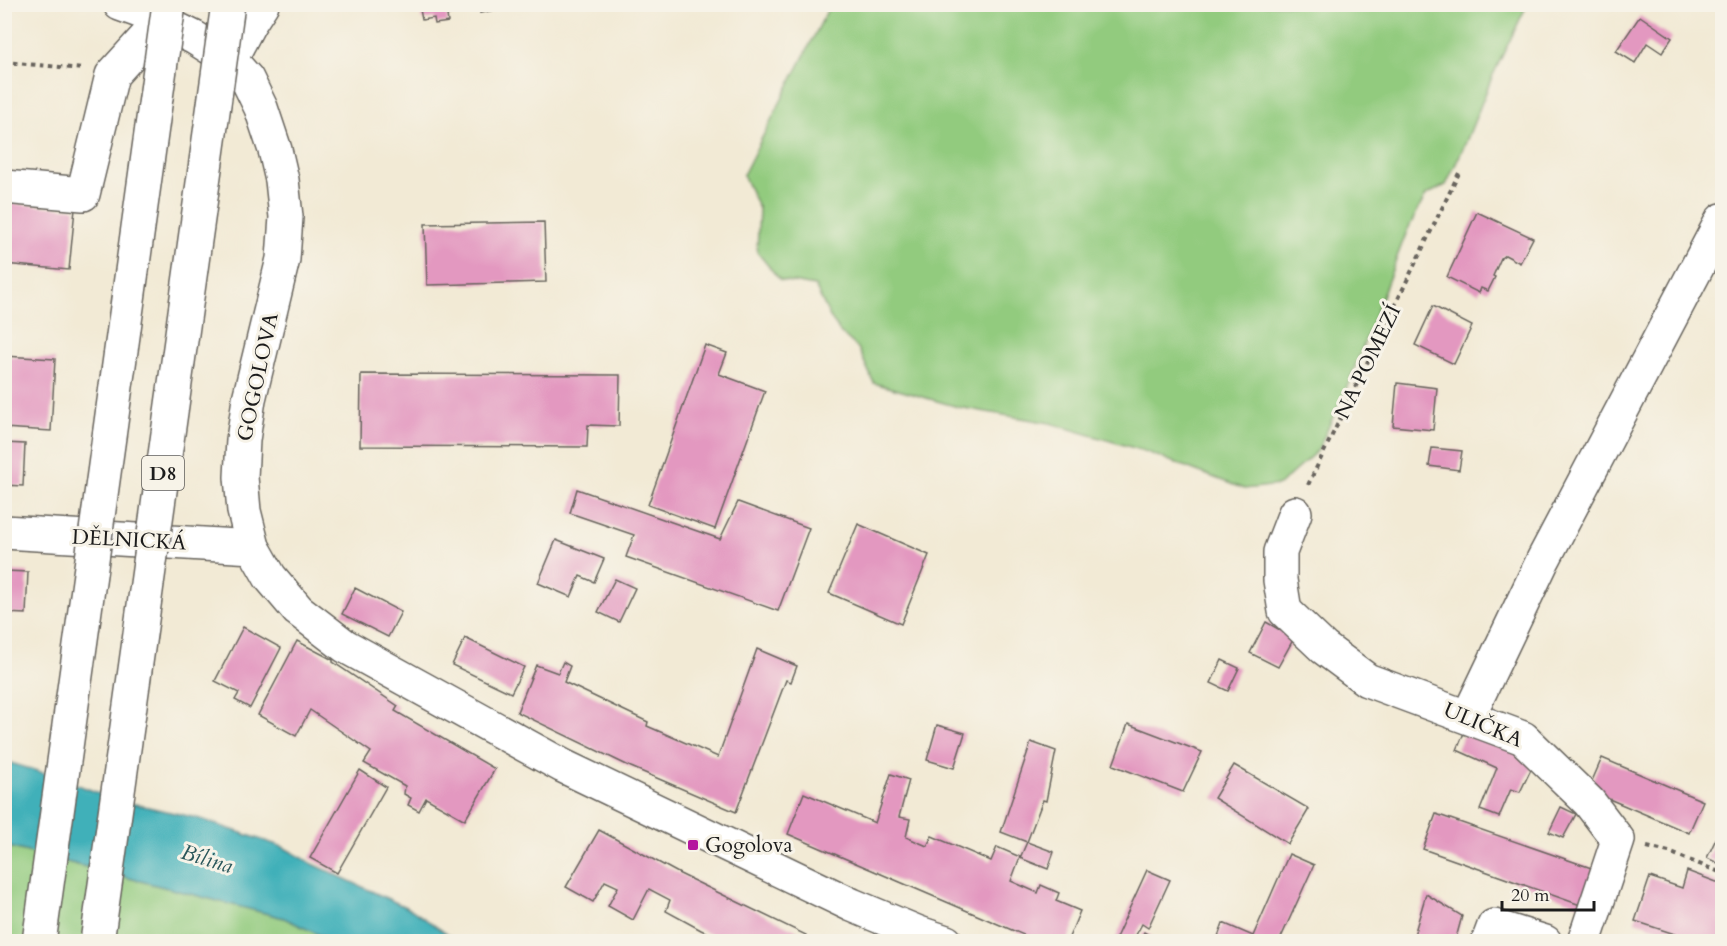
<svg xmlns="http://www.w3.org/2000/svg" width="1727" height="946" font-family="Cardo,serif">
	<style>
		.green { fill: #92cb7e; stroke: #57744d; stroke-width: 1.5 }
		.water { fill: #3fb0b9; stroke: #2e666a; stroke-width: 1.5 }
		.building { fill: #e398c0 }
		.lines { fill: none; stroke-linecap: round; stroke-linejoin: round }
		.minor-casing { stroke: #67645d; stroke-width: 36 }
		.path { stroke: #67645d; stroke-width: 4; stroke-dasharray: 4.5 4.5; stroke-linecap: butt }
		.minor { stroke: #fff; stroke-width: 33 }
		.highway-bridge-casing { stroke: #67645d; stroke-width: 36; stroke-linecap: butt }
		.highway-bridge { stroke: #fff; stroke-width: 33 }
		.poi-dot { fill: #b5179e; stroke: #f7f3e8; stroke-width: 2 }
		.labels { text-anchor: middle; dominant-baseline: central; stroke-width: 6; stroke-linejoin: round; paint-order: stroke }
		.shield { fill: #f7f3e8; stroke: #5e5c59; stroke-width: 1.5 }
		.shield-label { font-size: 20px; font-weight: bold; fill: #1c1c1c }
		.street-label { font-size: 21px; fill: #1c1c1c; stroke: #f7f3e8 }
		.poi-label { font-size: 21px; fill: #1c1c1c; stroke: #f7f3e8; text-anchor: start }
		.water-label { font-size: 22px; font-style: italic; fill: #2a575b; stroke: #f7f3e8 }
	</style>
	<rect width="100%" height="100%" fill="#f7f3e8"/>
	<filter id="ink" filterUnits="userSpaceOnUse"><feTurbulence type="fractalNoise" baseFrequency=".0167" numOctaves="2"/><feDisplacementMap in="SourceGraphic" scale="12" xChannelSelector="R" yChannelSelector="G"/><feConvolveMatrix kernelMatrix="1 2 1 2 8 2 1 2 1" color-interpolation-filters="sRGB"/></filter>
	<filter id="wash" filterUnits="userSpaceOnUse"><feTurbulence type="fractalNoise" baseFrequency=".008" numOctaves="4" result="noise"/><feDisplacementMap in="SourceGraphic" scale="24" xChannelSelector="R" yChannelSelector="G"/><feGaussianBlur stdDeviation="1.35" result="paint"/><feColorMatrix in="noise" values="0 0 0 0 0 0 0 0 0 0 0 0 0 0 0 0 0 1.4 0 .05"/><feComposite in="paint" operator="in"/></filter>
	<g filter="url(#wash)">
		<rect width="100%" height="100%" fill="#f2ead5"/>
		<g class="green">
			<path d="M830 5V4L1527 5 1492 77 1466 142 1446 185 1426 195 1407 231 1350 380 1318 450 1279 485 1244 489 1144 451 1050 423 958 407 874 383 858 348 840 332 830 317 815 286 780 280 757 252 759 209 743 175Z"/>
			<path d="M4 846 284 918 332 941H5Z"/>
		</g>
		<path class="water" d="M4 761 57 777 117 800 197 818 283 847 313 864 412 910 457 941H332L284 918 5 846Z"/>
		<g id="blocks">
			<g class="building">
				<path d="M419 4H467L468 11 447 15 448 22 435 24 434 18 422 20Z"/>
				<path d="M478 4H494L495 10 480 13Z"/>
				<path d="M1640 16 1672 38 1662 53 1647 43 1635 63 1616 51Z"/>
				<path d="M4 203 75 209 69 270 4 264Z"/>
				<path d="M1477 212 1533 238 1520 263 1505 255 1501 258 1493 276 1495 277 1488 291 1481 288 1479 293 1447 277Z"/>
				<path d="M544 222 546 282 427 285 425 224Z"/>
				<path d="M1433 306 1472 326 1454 364 1415 345Z"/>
				<path d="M705 345 727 353 719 374 765 391 715 529 648 505Z"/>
				<path d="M4 356 55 359 51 431 4 428Z"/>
				<path d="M361 374 620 375 619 426 588 425 587 447 360 446Z"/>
				<path d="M1397 383 1437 388 1433 430 1393 426Z"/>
				<path d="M4 443 25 444 23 486 4 485Z"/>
				<path d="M1432 448 1462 451 1459 470 1429 466Z"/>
				<path d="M577 489 720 539 738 502 809 528 778 611 626 557 634 535 570 513Z"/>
				<path d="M858 524 929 555 901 624 829 593Z"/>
				<path d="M556 540 604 559 594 582 580 576 571 597 538 583Z"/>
				<path d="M5 571 28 572 26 614 5 613Z"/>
				<path d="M615 579 635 588 619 622 598 612Z"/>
				<path d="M355 588 401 612 388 637 342 614Z"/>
				<path d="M1266 622 1294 638 1278 667 1250 653Z"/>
				<path d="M243 627 281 648 250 708 235 700 239 693 215 681Z"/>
				<path d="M465 638 524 667 511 693 452 665Z"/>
				<path d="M297 641 333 660V662L398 706 395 711 495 769 465 820 426 798 419 811 408 805 411 798 404 794 405 786 364 763 371 752 310 710 296 736 258 715Z"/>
				<path d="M757 649 797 666 791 682 786 680 736 812 631 767 517 712 536 665 558 673 563 662 570 666 564 682 648 722 647 726 718 757Z"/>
				<path d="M1222 660 1239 668 1228 691 1211 683Z"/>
				<path d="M1128 724 1202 752 1183 792 1113 765Z"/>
				<path d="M937 725 965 733 954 768 927 760Z"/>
				<path d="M1466 728 1507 745 1534 763 1520 792 1511 789 1499 817 1480 810 1497 768 1457 750Z"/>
				<path d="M1031 742 1056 751 1046 801 1043 800 1027 842 1001 832Z"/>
				<path d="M1602 758 1703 801 1689 833 1588 790Z"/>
				<path d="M1234 765 1309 809 1288 844 1214 798Z"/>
				<path d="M360 770 386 787 337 873 310 858Z"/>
				<path d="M891 774 909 780 899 817 910 819 906 837 927 846 932 836 991 861 997 847 1020 857 1011 881 1038 893 1041 885 1059 893 1056 901 1080 911 1067 942H1040L788 834 804 793 875 823Z"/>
				<path d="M1561 807 1576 814 1563 838 1549 832Z"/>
				<path d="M1436 814 1600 871 1586 907 1423 849Z"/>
				<path d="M1722 826V865L1707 858Z"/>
				<path d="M599 830 680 874 806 935 803 942H726L701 930 666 911 670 900 649 889 633 920 608 906 618 887 605 881 593 902 566 887Z"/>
				<path d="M1027 842 1054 852 1048 869 1020 858Z"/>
				<path d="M1289 854 1314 865 1279 942H1216L1223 923 1253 936Z"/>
				<path d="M1147 870 1170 880 1148 928 1142 924 1136 935 1141 938 1144 932 1156 939 1154 942H1114Z"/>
				<path d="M1687 871 1722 884V942H1699L1635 921 1650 877 1682 888Z"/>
				<path d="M1426 894 1462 916 1455 942H1432L1414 935Z"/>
			</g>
		</g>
	</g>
	<g filter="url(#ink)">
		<use href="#blocks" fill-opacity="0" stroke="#67645d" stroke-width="1.5"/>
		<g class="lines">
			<g class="minor-casing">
				<g id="minor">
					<path d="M120 4 142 12 195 38 230 60 247 79 261 108 275 150 282 180 286 217 283 259 249 399 243 440 241 477 244 511 253 547 270 577 298 610 345 646 563 766 852 905 919 933 946 942"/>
					<path d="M230 60 249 24 262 4"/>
					<path d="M4 187 83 194 112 75 161 21"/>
					<path d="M1295 513 1280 552V580L1285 611 1324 648 1367 680 1523 738 1589 802 1618 840 1584 942"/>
					<path d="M4 532 253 547"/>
					<path d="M1468 717 1543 560 1722 220"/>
					<path d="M1488 942 1494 926 1545 942"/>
				</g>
			</g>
			<g class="path">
				<path d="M4 62 83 69"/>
				<path d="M1308 485 1459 173"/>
				<path d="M1647 847 1669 852 1722 873"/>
			</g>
			<use href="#minor" class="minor"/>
			<g class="highway-bridge-casing">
				<g id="highway-bridge">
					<path d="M39 942 169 4"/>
					<path d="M97 942 228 4"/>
				</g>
			</g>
			<use href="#highway-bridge" class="highway-bridge"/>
		</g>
	</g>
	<rect class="poi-dot" x="687" y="839" width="12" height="12" rx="3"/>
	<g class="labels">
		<rect class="shield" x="142" y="456" width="42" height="34" rx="4.5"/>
		<g class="shield-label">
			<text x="163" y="473">D8</text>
		</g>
		<g class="street-label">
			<text transform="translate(1368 362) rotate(-64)">NA POMEZÍ</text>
			<text transform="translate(258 377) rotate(-78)">GOGOLOVA</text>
			<text transform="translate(129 540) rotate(3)">DĚLNICKÁ</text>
			<text transform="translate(1483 725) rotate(23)">ULIČKA</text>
		</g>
		<g class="poi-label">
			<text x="705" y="845">Gogolova</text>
		</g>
		<g class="water-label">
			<text transform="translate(207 859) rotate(17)">Bílina</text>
		</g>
	</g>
	<rect width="1727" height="946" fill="none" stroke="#f7f3e8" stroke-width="24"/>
	<path d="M1502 901v9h92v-9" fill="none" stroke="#1c1c1c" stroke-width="3"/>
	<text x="1511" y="901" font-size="18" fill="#1c1c1c" stroke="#f7f3e8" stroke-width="4.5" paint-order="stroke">20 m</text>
</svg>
